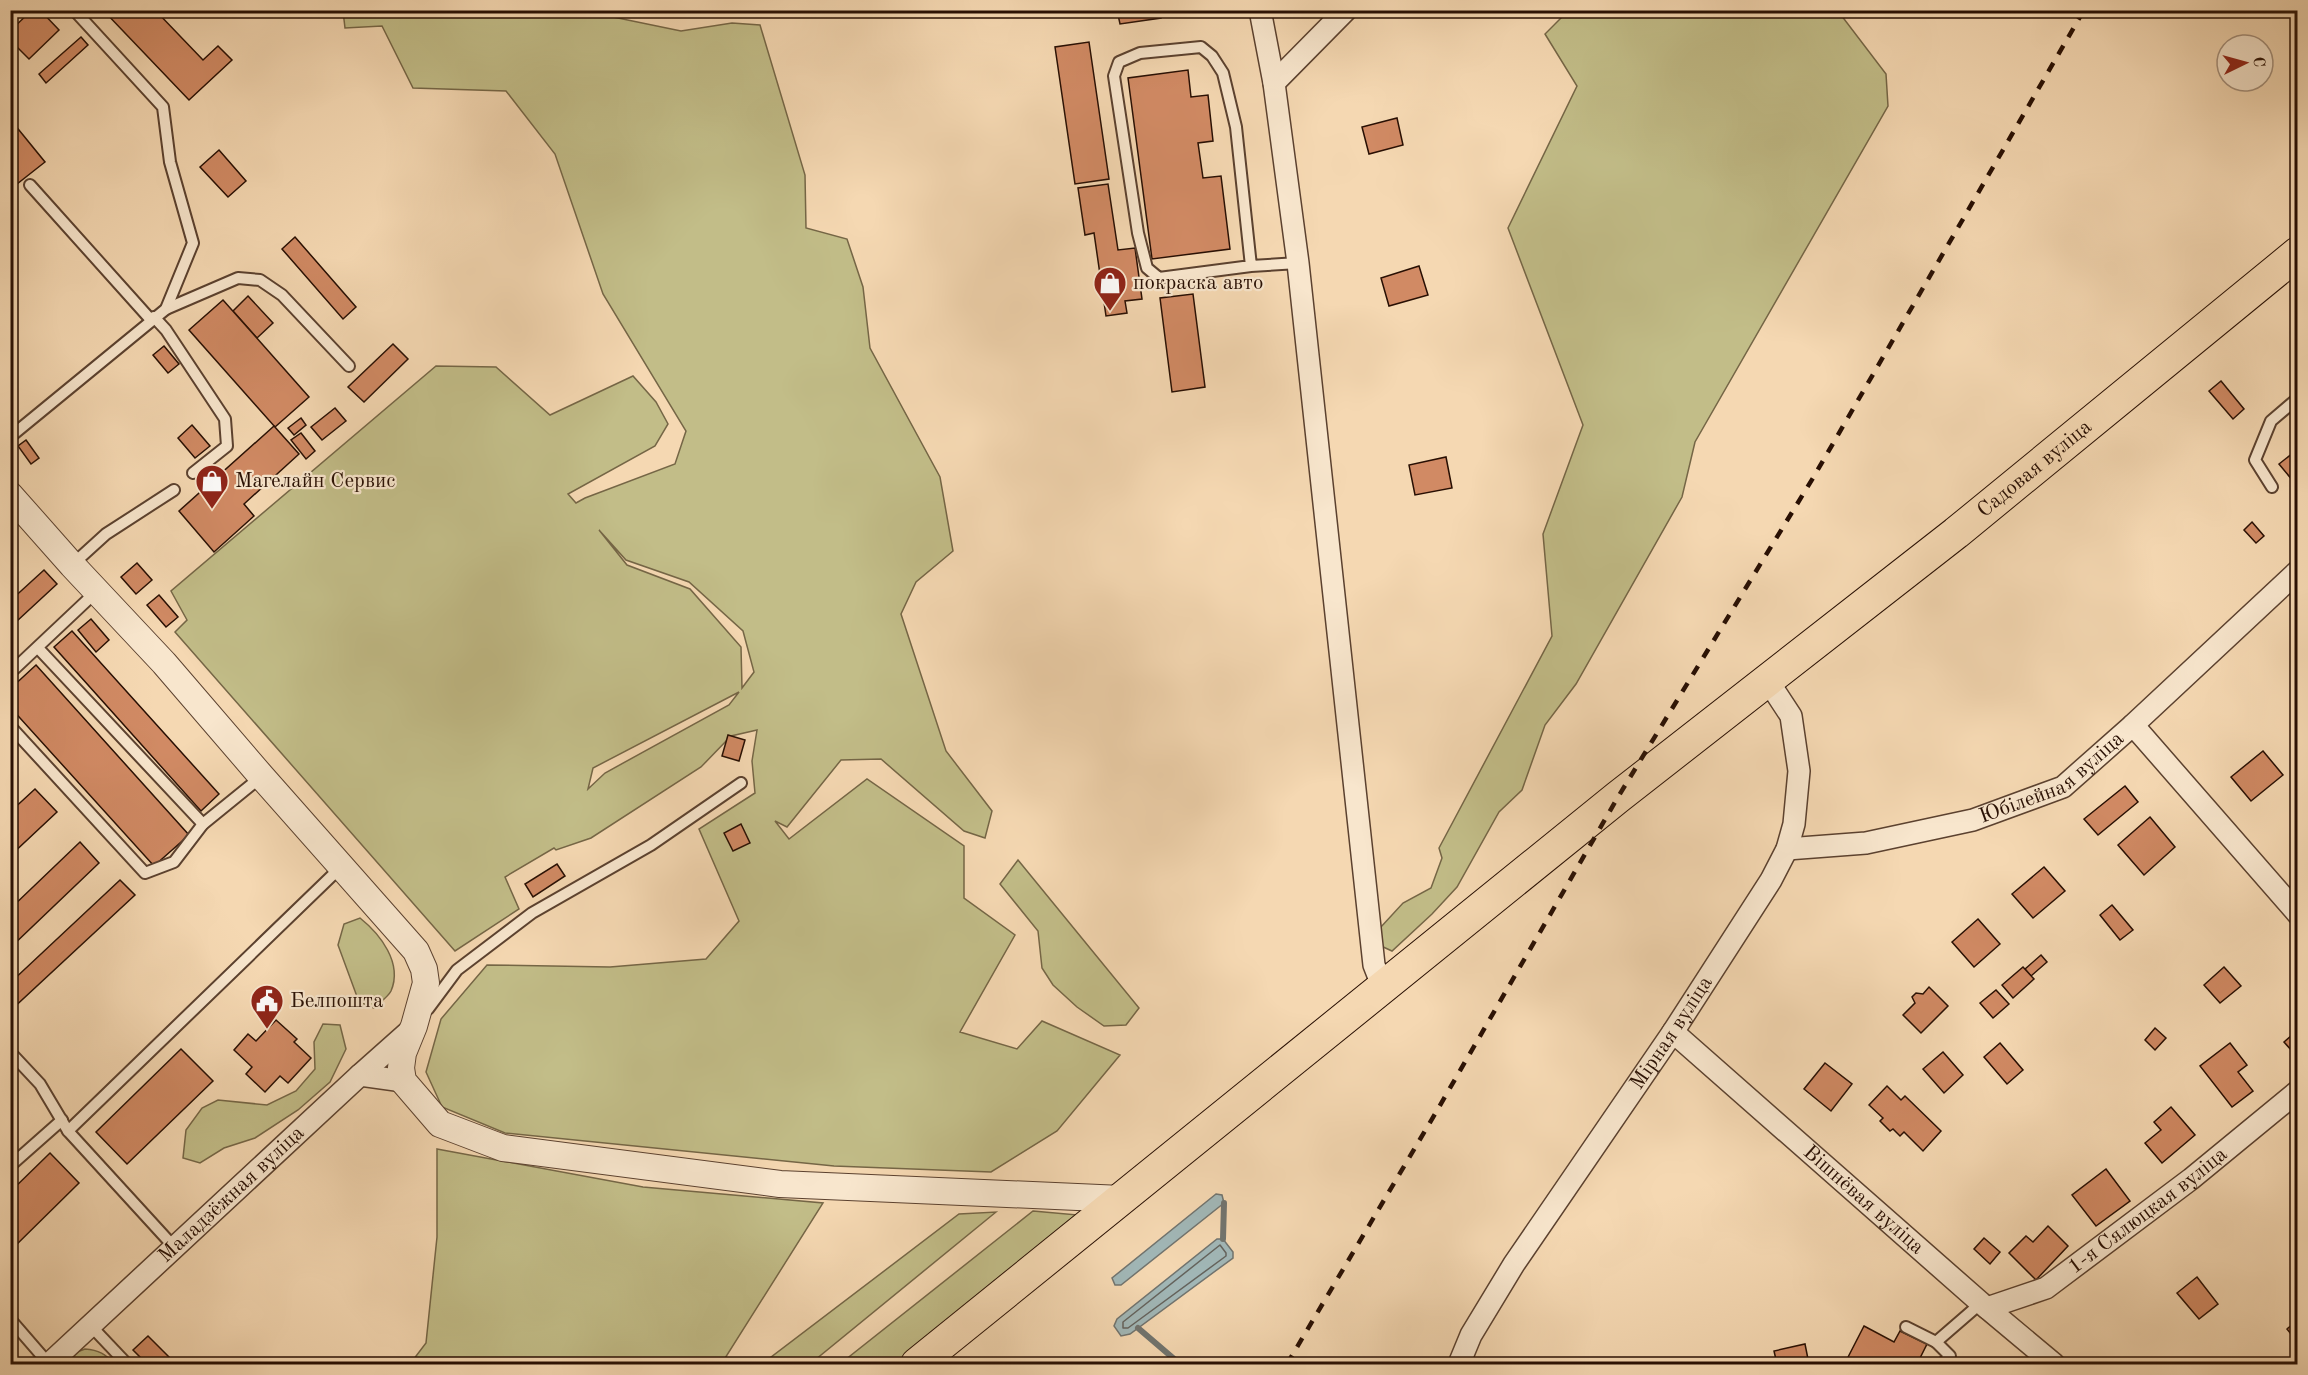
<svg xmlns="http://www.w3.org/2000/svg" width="2308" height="1375" font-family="'Old Standard TT',serif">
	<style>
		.green { fill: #c2bd88; stroke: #756646; stroke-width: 1.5; fill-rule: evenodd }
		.water { fill: #a1b7b7; stroke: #71746f; stroke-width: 1.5 }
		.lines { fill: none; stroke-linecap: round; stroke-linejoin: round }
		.shore { stroke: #64635d; stroke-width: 1.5 }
		.stream { stroke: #71746f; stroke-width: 6 }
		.building { fill: #d18a64; stroke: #280f03; stroke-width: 1.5 }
		.service-casing { stroke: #5b412f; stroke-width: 14 }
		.minor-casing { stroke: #5b412f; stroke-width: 24 }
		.tertiary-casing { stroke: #5b412f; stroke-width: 28 }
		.primary-casing { stroke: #280f03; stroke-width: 34 }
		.service { stroke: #f8e6cd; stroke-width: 10 }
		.minor { stroke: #f8e6cd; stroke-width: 21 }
		.tertiary { stroke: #f8e6cd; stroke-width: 26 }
		.primary { stroke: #f5d8b2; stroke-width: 32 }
		.rail { stroke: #280f03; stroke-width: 4.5; stroke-dasharray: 10 10; stroke-linecap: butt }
		.labels { text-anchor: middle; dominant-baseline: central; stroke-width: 4.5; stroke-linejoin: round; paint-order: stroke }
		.poi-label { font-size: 21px; fill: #280f03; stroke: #f8e6cd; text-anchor: start }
		.street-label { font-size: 21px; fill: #280f03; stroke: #f8e6cd }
	</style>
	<rect width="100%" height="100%" fill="#f5d8b2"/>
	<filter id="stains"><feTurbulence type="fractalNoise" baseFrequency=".00333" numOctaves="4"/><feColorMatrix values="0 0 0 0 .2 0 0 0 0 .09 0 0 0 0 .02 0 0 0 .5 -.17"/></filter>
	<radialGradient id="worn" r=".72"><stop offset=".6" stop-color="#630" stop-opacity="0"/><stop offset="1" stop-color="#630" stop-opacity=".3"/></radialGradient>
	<g class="green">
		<path d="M343 11H584L681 31 732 23 760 25 805 175 806 228 847 239 863 287 870 348 940 477 953 551 916 582 901 614 946 751 992 811 985 838 964 831 881 759 841 760 787 827 775 821 789 839 867 779 964 846V898L1015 935 960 1032 1017 1049 1042 1021 1120 1055 1057 1131 991 1172 834 1166 505 1133 442 1107 426 1072 441 1019 487 965 610 967 706 959 739 921 699 829 755 793 752 761 757 730 731 736 701 767 591 838 556 850 554 848 505 877 519 909 455 951 175 632 187 620 171 591 436 366 496 367 550 415 633 376 656 402 668 424 655 446 568 494 576 503 585 498 675 464 686 431 603 294 555 154 506 91 413 88 382 26 345 28ZM599 530 626 560 689 582 743 631 754 672 742 688 741 647 690 589 627 565ZM739 692 729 705 605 773 588 789 593 768Z"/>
		<path d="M1568 11H1838L1886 74 1888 106 1695 442 1682 497 1576 684 1545 725 1522 790 1499 812 1457 887 1432 914 1392 951 1381 946 1380 928 1403 903 1431 888 1442 858 1439 848 1552 636 1543 534 1583 425 1508 228 1577 86 1545 34Z"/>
		<path d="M1018 860 1139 1008 1126 1025 1104 1026 1077 1007 1053 985 1042 968 1038 931 1000 884Z"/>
		<path d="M360 918C380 934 403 963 391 991 388 997 379 1003 374 1008L359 1002 338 945 344 924Z"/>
		<path d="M323 1024 340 1025 346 1049 330 1082 298 1110 255 1138 224 1148 200 1163 183 1158 186 1130 202 1108 218 1100 267 1105 296 1091 315 1069 314 1042Z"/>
		<path d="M437 1149 643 1187 823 1203 722 1363 410 1364 426 1343 437 1237Z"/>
		<path d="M1033 1211 1089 1216 905 1364H840Z"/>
		<path d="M996 1212 810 1364H762L959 1214Z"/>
		<path d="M85 1349C99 1350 105 1354 115 1364H64L77 1352Z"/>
	</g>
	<g class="water">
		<path d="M1216 1194 1222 1195 1224 1203 1121 1285H1115L1112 1278Z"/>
		<path d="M1217 1239H1223L1233 1252V1258L1130 1334 1121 1336 1114 1326 1117 1319Z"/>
	</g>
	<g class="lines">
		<path class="shore" d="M1220 1245 1226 1253V1256L1128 1328H1123V1322Z"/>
		<g class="stream">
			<path d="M1223 1239 1224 1203"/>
			<path d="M1138 1328 1180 1364"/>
		</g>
	</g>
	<g class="building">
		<path d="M32 10H40L59 30 29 59 10 40V31Z"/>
		<path d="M103 10H155L203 60 218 46 232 60 189 100Z"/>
		<path d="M1117 10H1160L1161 18 1120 24Z"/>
		<path d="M81 37 88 45 46 83 39 74Z"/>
		<path d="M1089 42 1109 179 1075 184 1055 47Z"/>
		<path d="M1188 70 1191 97 1208 95 1213 141 1198 143 1203 178 1221 176 1230 249 1152 259 1128 78Z"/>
		<path d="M1397 118 1403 145 1369 154 1362 127Z"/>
		<path d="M10 119 45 162 17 184 10 176Z"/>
		<path d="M219 150 246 181 228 197 200 167Z"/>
		<path d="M1108 184 1118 250 1135 248 1142 299 1125 301 1127 313 1106 316 1094 233 1085 235 1078 188Z"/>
		<path d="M295 237 356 307 343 319 282 249Z"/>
		<path d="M1419 266 1428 295 1389 306 1381 278Z"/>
		<path d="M1193 294 1205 387 1172 392 1160 298Z"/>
		<path d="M248 296 273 323 257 338 233 311Z"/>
		<path d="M223 300 309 397 275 427 189 330Z"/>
		<path d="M393 344 408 359 364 402 348 387Z"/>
		<path d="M164 346 179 364 168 373 153 355Z"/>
		<path d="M2221 381 2244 409 2233 419 2209 391Z"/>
		<path d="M335 408 346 421 322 440 311 427Z"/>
		<path d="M301 418 306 425 294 435 288 428Z"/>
		<path d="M192 425 210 446 195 458 178 438Z"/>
		<path d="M274 426 299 454 244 504 254 516 214 552 179 511Z"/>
		<path d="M301 433 315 451 306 459 291 440Z"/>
		<path d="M26 440 39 458 31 464 18 446Z"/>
		<path d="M2298 449V487L2279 464Z"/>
		<path d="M1446 457 1452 488 1415 495 1409 465Z"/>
		<path d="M2252 522 2264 536 2256 543 2244 530Z"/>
		<path d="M137 563 152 580 136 594 121 577Z"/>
		<path d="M44 570 57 584 17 621 10 614V601Z"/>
		<path d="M159 595 178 617 166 627 147 605Z"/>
		<path d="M91 619 109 640 96 652 78 630Z"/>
		<path d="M72 631 219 794 201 811 54 647Z"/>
		<path d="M36 665 189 835 154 866 10 707V689Z"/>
		<path d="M728 735 745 740 739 761 722 756Z"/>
		<path d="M2263 751 2283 775 2251 801 2231 777Z"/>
		<path d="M2125 786 2138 802 2098 835 2084 819Z"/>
		<path d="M35 789 57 812 10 856V812Z"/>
		<path d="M2150 817 2175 847 2144 875 2118 845Z"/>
		<path d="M741 824 750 843 733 851 724 833Z"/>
		<path d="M80 842 99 863 10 948V909Z"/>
		<path d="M557 864 565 876 533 897 525 884Z"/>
		<path d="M2044 867 2065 891 2033 918 2012 894Z"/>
		<path d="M120 880 135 895 10 1011V983Z"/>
		<path d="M2112 905 2133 930 2120 940 2100 915Z"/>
		<path d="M1978 919 2000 944 1974 967 1952 942Z"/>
		<path d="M2041 955 2047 962 2031 976 2025 969Z"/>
		<path d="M2023 967 2034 979 2013 998 2002 985Z"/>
		<path d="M2224 967 2241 986 2220 1003 2204 985Z"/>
		<path d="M1929 987 1948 1006 1921 1033 1903 1015 1915 1003 1912 997 1916 993 1923 994Z"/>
		<path d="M1996 990 2009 1004 1993 1018 1980 1003Z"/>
		<path d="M276 1020 297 1039 294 1042 311 1058 288 1083 280 1076 265 1092 246 1074 252 1067 234 1050 248 1034 256 1041Z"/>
		<path d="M2155 1028 2166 1038 2155 1050 2145 1040Z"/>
		<path d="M2298 1030V1046L2292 1051 2284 1042Z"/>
		<path d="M2000 1043 2023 1070 2007 1084 1984 1057Z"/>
		<path d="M2230 1043 2247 1065 2238 1072 2253 1091 2232 1107 2200 1066Z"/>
		<path d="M181 1049 213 1081 127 1164 96 1132Z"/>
		<path d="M1943 1052 1963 1075 1944 1093 1923 1069Z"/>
		<path d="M1825 1063 1852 1084 1831 1111 1804 1089Z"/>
		<path d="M1887 1086 1901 1100 1905 1096 1941 1131 1923 1151 1904 1132 1900 1136 1893 1129 1890 1131 1880 1121 1883 1118 1869 1105Z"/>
		<path d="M2171 1107 2195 1135 2162 1163 2145 1143 2161 1130 2154 1122Z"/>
		<path d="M50 1153 79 1183 10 1251V1192Z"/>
		<path d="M2106 1169 2130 1201 2096 1226 2072 1195Z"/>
		<path d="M2048 1226 2068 1246 2036 1280 2009 1253 2026 1236 2033 1242Z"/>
		<path d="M1984 1238 2000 1252 1990 1264 1974 1249Z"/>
		<path d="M2197 1277 2218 1304 2199 1319 2177 1293Z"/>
		<path d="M2298 1320V1337L2295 1339 2287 1329Z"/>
		<path d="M1864 1326 1894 1342 1900 1331 1927 1344 1917 1364H1848L1845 1363Z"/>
		<path d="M148 1336 176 1364H147L133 1350Z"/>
		<path d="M1805 1344 1809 1364H1777L1774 1351Z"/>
	</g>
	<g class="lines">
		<g class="service-casing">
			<g id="service">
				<path d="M30 185 151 320"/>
				<path d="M1251 266 1236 127 1223 73 1212 56 1201 47 1140 53 1119 62 1114 76 1138 233 1147 268 1159 278 1251 266 1298 263"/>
				<path d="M166 309 238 278 260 280 282 295 349 366"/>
				<path d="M154 317 166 330 225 419 227 446 193 473"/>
				<path d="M10 437 166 309 193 243 170 162 163 107 74 10"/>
				<path d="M2272 487 2255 460 2271 421 2298 398"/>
				<path d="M73 564 106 534 174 490"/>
				<path d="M38 648 203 824"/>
				<path d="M10 673 97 591"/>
				<path d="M10 726 145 873 174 862 203 824 261 777"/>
				<path d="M428 1009 457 970 532 913 651 845 741 783"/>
				<path d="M10 1052 40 1084 68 1131 175 1248"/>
				<path d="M68 1131 342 866"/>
				<path d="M10 1166 62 1120"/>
				<path d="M10 1319 49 1364"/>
				<path d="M91 1326 127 1364"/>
				<path d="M1906 1327 1936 1342 1981 1303"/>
				<path d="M1936 1342 1950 1356 1942 1364"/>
			</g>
		</g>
		<g class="minor-casing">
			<g id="minor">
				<path d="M1260 10 1274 83 1298 263 1374 965 1383 988"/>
				<path d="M1274 83 1346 10"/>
				<path d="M2133 725 2298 571"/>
				<path id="s1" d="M1787 849 1866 843 1973 820 2063 787 2133 725 2298 914"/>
				<path id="s2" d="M1673 1032 1981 1303 2054 1364"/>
				<path d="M360 1075 403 1081"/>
				<path id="s3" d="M1987 1308 2046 1288 2191 1179 2298 1091"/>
				<path id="s4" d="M49 1364 360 1075 414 1027"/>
				<path id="s5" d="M1459 1364 1471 1335 1514 1264 1673 1032 1771 880 1787 849 1794 824 1799 771 1791 716 1768 681"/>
			</g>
		</g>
		<g class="tertiary-casing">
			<path id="tertiary" d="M10 495 72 565 164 663 262 777 416 951 424 969 426 983 414 1026 403 1053 401 1068 403 1081 440 1124 503 1148 780 1184 1122 1199"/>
		</g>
		<g class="primary-casing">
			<g id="primary">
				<path id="s6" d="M917 1364 1618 797 1956 533 2298 253"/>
			</g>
		</g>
		<use href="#service" class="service"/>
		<use href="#minor" class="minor"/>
		<use href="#tertiary" class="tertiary"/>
		<use href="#primary" class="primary"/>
		<path class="rail" d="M1287 1364 1435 1114 1618 797 1813 478 2084 10"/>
	</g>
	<defs>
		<g id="shop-pin" transform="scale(1.725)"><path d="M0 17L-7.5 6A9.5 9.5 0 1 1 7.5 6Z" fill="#8f2418" stroke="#f8e6cd"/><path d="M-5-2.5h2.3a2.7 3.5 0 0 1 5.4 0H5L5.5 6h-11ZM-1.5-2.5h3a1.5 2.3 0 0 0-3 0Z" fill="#fff"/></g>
		<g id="civic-pin" transform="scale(1.725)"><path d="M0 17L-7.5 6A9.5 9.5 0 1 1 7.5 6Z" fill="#8f2418" stroke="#f8e6cd"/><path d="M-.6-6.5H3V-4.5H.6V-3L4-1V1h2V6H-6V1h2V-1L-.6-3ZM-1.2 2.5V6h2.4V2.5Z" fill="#fff"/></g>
	</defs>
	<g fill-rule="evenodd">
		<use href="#shop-pin" x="1110" y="283"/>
		<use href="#shop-pin" x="212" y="481"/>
		<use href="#civic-pin" x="267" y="1001"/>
	</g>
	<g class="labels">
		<g class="poi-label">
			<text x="1133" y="283">покраска авто</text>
			<text x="235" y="481">Магелайн Сервис</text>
			<text x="290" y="1001">Белпошта</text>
		</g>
		<g class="street-label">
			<text stroke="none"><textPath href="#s6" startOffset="1432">Садовая вуліца</textPath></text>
			<text stroke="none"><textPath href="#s1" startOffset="279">Юбілейная вуліца</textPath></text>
			<text stroke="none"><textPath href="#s5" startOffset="394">Мірная вуліца</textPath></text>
			<text stroke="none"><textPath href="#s4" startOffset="249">Маладзёжная вуліца</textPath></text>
			<text stroke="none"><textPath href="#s2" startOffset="254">Вішнёвая вуліца</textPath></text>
			<text stroke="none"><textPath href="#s3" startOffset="190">1-я Сялюцкая вуліца</textPath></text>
		</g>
	</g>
	<rect width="2308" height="1375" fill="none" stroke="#f5d8b2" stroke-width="36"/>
	<rect x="12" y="12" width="2284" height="1351" fill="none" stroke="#280f03" stroke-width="3"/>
	<rect x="18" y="18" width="2272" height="1339" fill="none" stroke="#280f03" stroke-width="1.5"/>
	<g transform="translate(2245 63) rotate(85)"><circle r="28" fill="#f8e6cd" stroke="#a5907c" stroke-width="1.5"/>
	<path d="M0-4.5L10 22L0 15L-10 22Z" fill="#8f2418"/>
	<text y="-9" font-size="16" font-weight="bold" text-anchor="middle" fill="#280f03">С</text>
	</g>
	<rect width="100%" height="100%" filter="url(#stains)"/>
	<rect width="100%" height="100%" fill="url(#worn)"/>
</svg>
